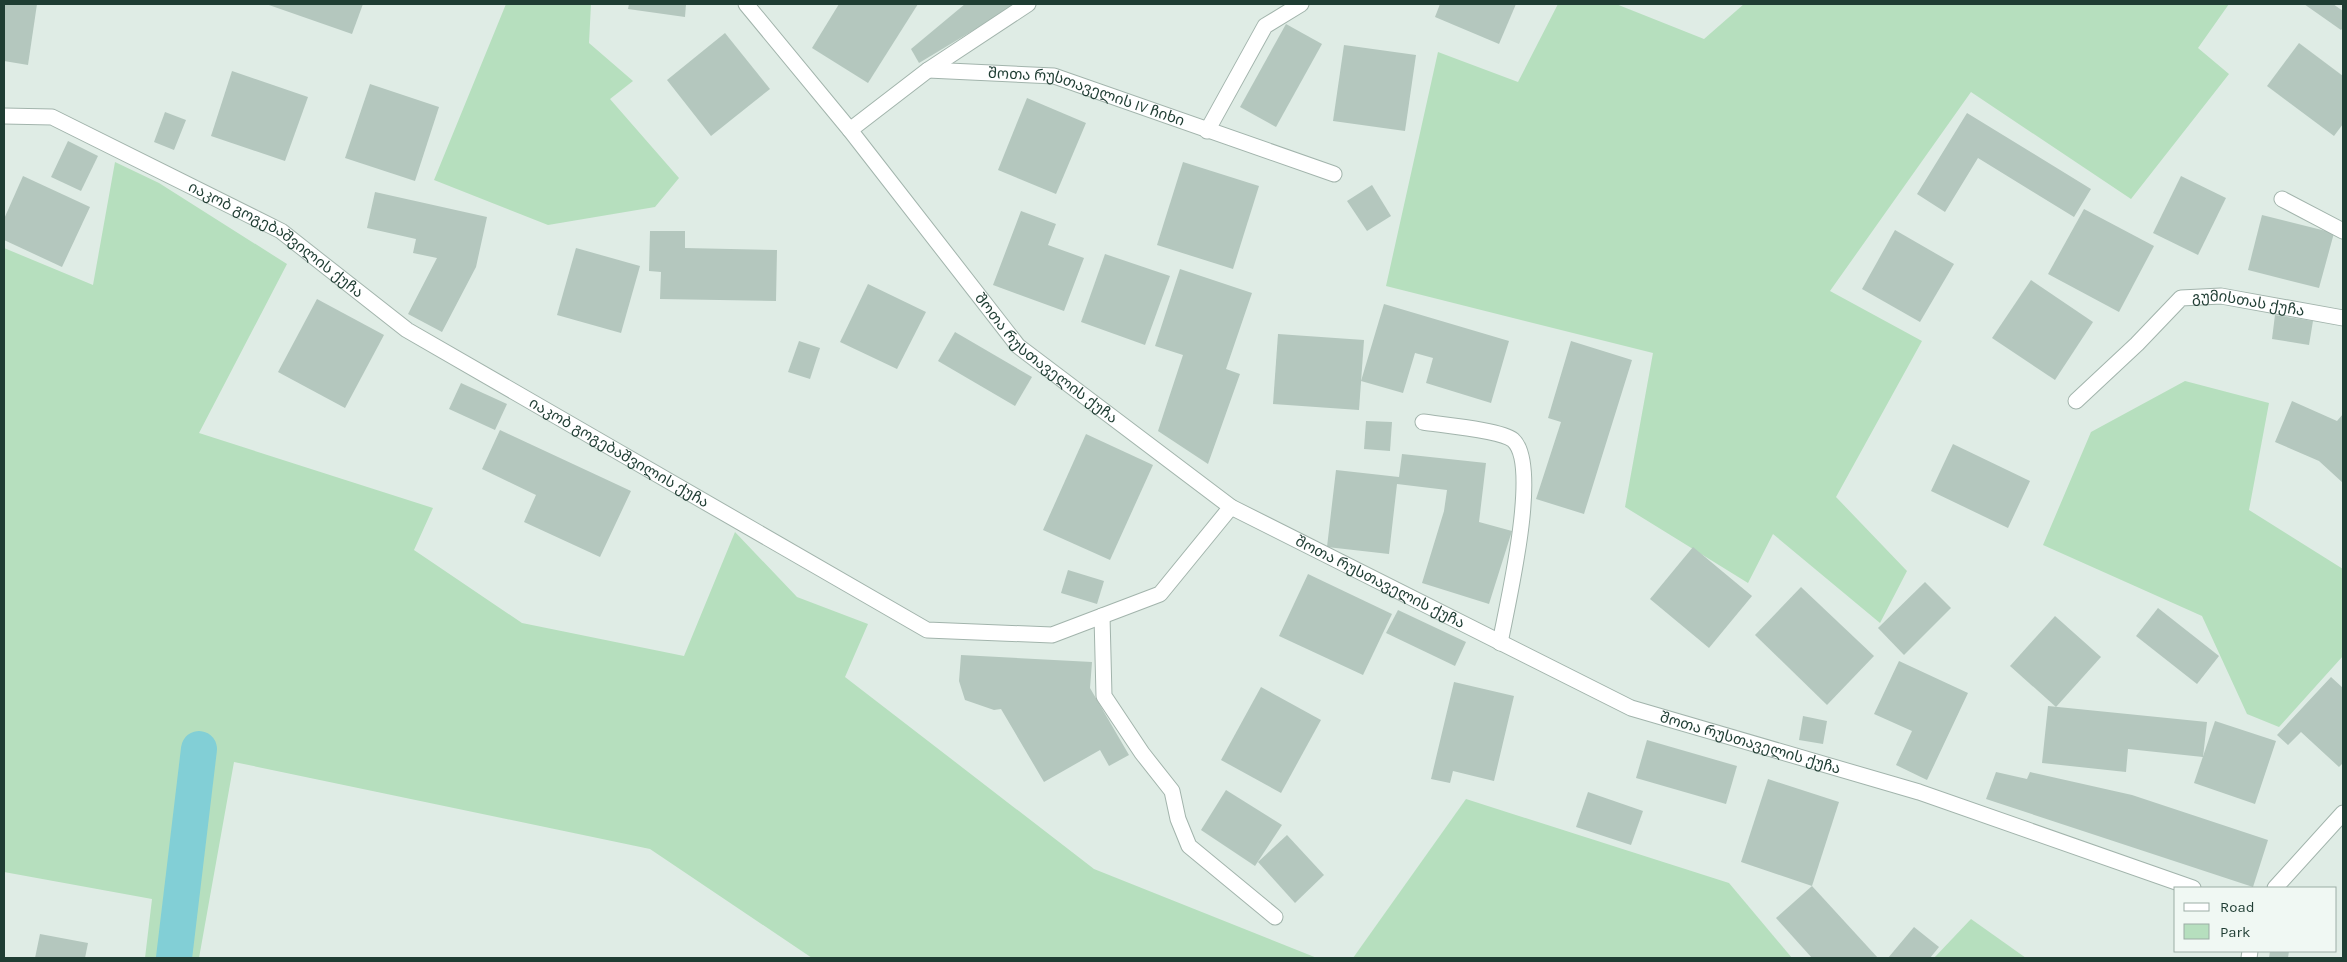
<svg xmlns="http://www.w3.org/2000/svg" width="2347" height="962" font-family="Karla,'Noto Sans Georgian',sans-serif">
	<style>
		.green { fill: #b6dfbe }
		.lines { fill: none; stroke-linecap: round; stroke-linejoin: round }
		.canal { stroke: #82cfd6; stroke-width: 36 }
		.building { fill: #b4c7be }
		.minor-casing { stroke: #a2b4ac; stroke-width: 17 }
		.minor { stroke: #fff; stroke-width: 15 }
		.labels { text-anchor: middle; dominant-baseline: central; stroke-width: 4; stroke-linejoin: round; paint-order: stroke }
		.street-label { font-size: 15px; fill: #1f3d33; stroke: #f0f8f3 }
	</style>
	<rect width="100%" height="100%" fill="#dfece5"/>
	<g class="green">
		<path d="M506 4H591L589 43 633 81 610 99 679 178 655 207 548 225 434 180Z"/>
		<path d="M1558 4H1616L1704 39 1744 4H2229L2198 48 2229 74 2131 199 1971 92 1830 291 1922 341 1836 497 1907 571 1880 623 1773 534 1748 583 1625 507 1653 353 1386 286 1438 52 1518 82Z"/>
		<path d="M115 162 159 183 287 264 199 433 433 508 414 550 522 623 684 656 735 532 797 597 868 624 845 677 1094 869 1317 958H812L650 849 234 762 199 958H145L152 899 4 872V248L93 285Z"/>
		<path d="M2185 381 2269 403 2249 510 2343 569V656L2279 727 2247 714 2202 616 2043 545 2091 432Z"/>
		<path d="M1466 799 1729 883 1792 958H1353Z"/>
		<path d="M1971 919 2026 958H1934Z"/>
	</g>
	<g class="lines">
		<path class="canal" d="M174 958 199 749"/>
	</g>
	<g class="building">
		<path d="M4 4H37L28 65 4 61Z"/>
		<path d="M266 4H363L352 34Z"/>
		<path d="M629 4H686L685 17 628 9Z"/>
		<path d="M839 4H918L868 83 812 48Z"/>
		<path d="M965 4H1017L919 63 911 49Z"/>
		<path d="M1440 4H1516L1499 44 1435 17Z"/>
		<path d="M2304 4H2333L2343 11V28L2341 30Z"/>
		<path d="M1286 24 1322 44 1276 127 1240 107Z"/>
		<path d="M725 33 770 89 711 136 667 80Z"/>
		<path d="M2299 43 2343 76V124L2334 136 2267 86Z"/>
		<path d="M1344 45 1416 55 1405 131 1333 121Z"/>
		<path d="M232 71 308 97 285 161 211 136Z"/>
		<path d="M370 84 439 107 415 181 345 158Z"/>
		<path d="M1027 98 1086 123 1056 194 998 170Z"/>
		<path d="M165 112 186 120 174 150 154 142Z"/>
		<path d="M1967 113 2091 189 2074 217 1978 158 1945 212 1917 194Z"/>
		<path d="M68 141 98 156 81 191 51 177Z"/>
		<path d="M1183 162 1259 186 1233 269 1157 245Z"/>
		<path d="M23 176 90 207 62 267 4 240V219Z"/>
		<path d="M2181 176 2226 198 2198 255 2153 233Z"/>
		<path d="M1372 185 1391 216 1367 231 1347 201Z"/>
		<path d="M375 192 487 217 476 267 442 332 408 314 437 258 413 253 416 239 367 228Z"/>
		<path d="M2084 209 2154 246 2119 312 2048 274Z"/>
		<path d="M1021 211 1056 224 1048 245 1084 258 1064 311 993 285Z"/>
		<path d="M2262 215 2334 233 2319 288 2248 270Z"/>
		<path d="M1895 230 1954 264 1920 322 1862 289Z"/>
		<path d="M650 231H685V248L777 250 776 301 660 299 661 272 649 271Z"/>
		<path d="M576 248 640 266 621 333 557 315Z"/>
		<path d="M1105 254 1170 276 1145 345 1081 322Z"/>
		<path d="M1180 269 1252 293 1226 369 1240 374 1208 464 1158 431 1183 355 1155 346Z"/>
		<path d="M2031 280 2093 322 2055 380 1992 338Z"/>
		<path d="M868 284 926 312 897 369 840 342Z"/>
		<path d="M317 299 384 335 345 408 278 372Z"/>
		<path d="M1384 304 1509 341 1491 403 1426 383 1433 358 1415 353 1403 393 1361 381Z"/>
		<path d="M2275 315 2313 321 2309 345 2272 339Z"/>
		<path d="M955 332 1032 377 1015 406 938 361Z"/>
		<path d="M1278 334 1364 340 1359 410 1273 404Z"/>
		<path d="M799 341 820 348 810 379 788 372Z"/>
		<path d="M1571 341 1632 360 1584 514 1536 499 1561 422 1548 418Z"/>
		<path d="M461 383 507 404 495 430 449 409Z"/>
		<path d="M2292 401 2337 421 2343 414V483L2319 461 2275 442Z"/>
		<path d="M1366 421 1392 422 1390 451 1364 449Z"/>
		<path d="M500 430 631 491 600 557 524 522 536 495 482 469Z"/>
		<path d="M1086 434 1153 465 1110 560 1043 530Z"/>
		<path d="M1953 444 2030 481 2008 528 1931 491Z"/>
		<path d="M1402 454 1486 463 1479 522 1512 531 1489 604 1422 583 1444 511 1447 490 1397 484 1389 554 1327 547 1336 470 1399 477Z"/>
		<path d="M1693 547 1752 596 1709 648 1650 599Z"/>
		<path d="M1068 570 1104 581 1097 604 1061 593Z"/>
		<path d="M1308 574 1392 614 1363 675 1279 636Z"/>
		<path d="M1925 582 1951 608 1904 655 1878 628Z"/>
		<path d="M1801 587 1874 656 1827 705 1755 635Z"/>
		<path d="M2158 608 2219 656 2197 684 2136 636Z"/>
		<path d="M1398 610 1466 642 1455 666 1386 633Z"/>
		<path d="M2055 616 2101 657 2056 707 2010 666Z"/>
		<path d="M961 655 1092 662 1090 688 1129 755 1109 766 1100 750 1044 782 1001 709 994 710 965 700 959 681Z"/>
		<path d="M1899 661 1968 693 1927 780 1896 765 1912 731 1874 714Z"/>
		<path d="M2331 677 2343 688V763L2339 767 2301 732 2288 745 2277 735Z"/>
		<path d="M1454 682 1514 696 1494 781 1453 771 1450 783 1431 779Z"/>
		<path d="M1261 687 1321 720 1281 793 1221 760Z"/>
		<path d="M2048 706 2207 722 2203 757 2128 749 2126 772 2042 763Z"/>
		<path d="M1803 716 1827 721 1823 744 1799 740Z"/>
		<path d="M2215 721 2276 741 2255 804 2194 783Z"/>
		<path d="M1647 740 1737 766 1726 804 1636 778Z"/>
		<path d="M1996 772 2027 779 2030 772 2132 795 2268 840 2253 887 1986 799Z"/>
		<path d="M1768 779 1839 802 1812 886 1741 862Z"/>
		<path d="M1226 790 1282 825 1255 866 1201 830Z"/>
		<path d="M1588 792 1643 811 1631 845 1576 827Z"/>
		<path d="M1287 835 1324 875 1295 903 1258 862Z"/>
		<path d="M1812 886 1878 958H1812L1776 918Z"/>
		<path d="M1914 927 1939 947 1930 958H1888Z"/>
		<path d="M40 934 88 943 85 958H35Z"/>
		<path d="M2270 951H2289L2288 958H2269Z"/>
	</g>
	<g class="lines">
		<g class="minor-casing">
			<g id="minor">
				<path id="s1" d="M746 4 850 130 1018 346 1231 507 1631 708 1919 792 2193 888"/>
				<path id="s2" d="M928 70 1054 76 1334 174"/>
				<path id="s3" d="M4 116 52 117 281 231 407 330 927 630 1052 635 1160 594 1231 507"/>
				<path d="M850 130 928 70 1028 4"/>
				<path d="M1207 131 1265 26 1301 4"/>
				<path d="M2282 199 2343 231"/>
				<path id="s4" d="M2076 401 2137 344 2181 298 2221 296 2343 318"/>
				<path d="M1423 422C1442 425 1501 430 1513 440 1541 465 1507 605 1500 643"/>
				<path d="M1102 616 1104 696 1142 753 1172 791 1178 819 1189 846 1275 917"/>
				<path d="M2275 888 2343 813"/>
				<path d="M2249 958 2250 951"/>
			</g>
		</g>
		<use href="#minor" class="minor"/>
	</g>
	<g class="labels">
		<g class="street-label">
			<text stroke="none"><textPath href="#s2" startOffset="162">შოთა რუსთაველის IV ჩიხი</textPath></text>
			<text stroke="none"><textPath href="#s3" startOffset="304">იაკობ გოგებაშვილის ქუჩა</textPath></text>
			<text stroke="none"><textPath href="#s4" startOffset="215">გუმისთას ქუჩა</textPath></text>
			<text stroke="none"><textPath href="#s1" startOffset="466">შოთა რუსთაველის ქუჩა</textPath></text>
			<text stroke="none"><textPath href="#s3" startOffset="709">იაკობ გოგებაშვილის ქუჩა</textPath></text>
			<text stroke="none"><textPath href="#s1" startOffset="871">შოთა რუსთაველის ქუჩა</textPath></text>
			<text stroke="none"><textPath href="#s1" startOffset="1276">შოთა რუსთაველის ქუჩა</textPath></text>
		</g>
	</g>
	<rect width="2347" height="962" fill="none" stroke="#1f3d33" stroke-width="10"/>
	<rect x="2174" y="887" width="162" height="65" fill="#f0f8f3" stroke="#9cada6"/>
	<rect x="2184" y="903" width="25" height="8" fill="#ffffff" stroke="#9cada6"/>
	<text x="2220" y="912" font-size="15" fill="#1f3d33">Road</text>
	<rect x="2184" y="924" width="25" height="15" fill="#b6dfbe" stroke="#9cada6"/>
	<text x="2220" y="937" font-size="15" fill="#1f3d33">Park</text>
</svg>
